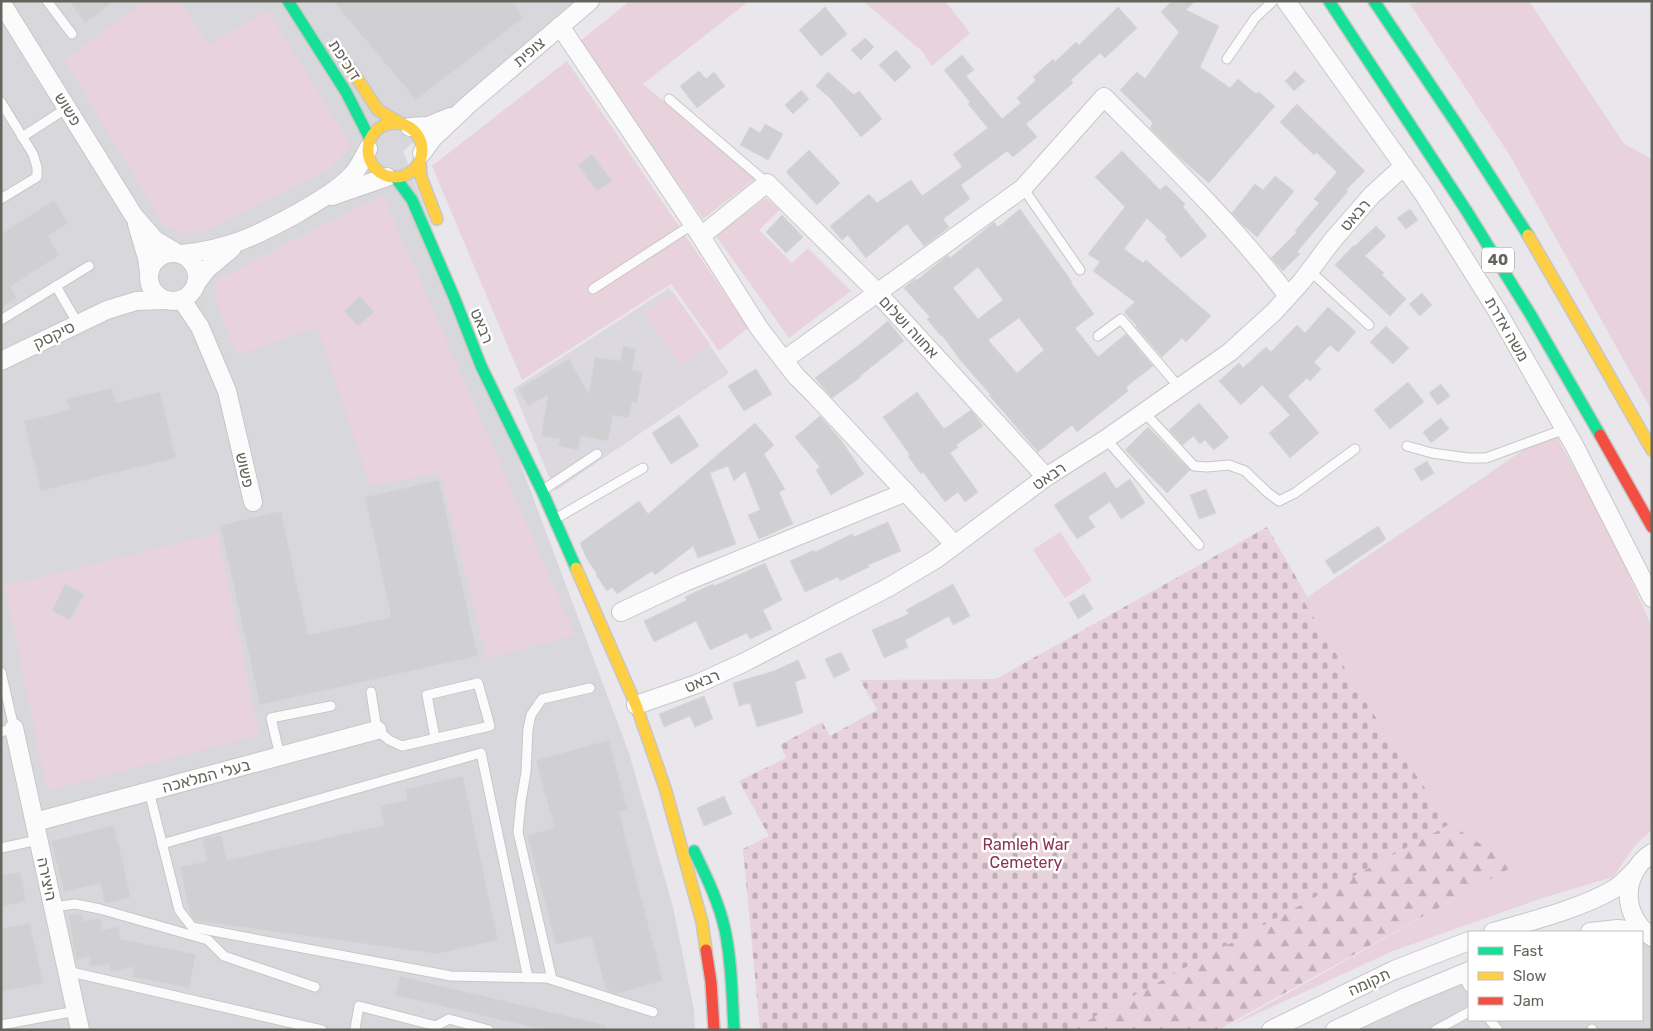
<svg xmlns="http://www.w3.org/2000/svg" width="1653" height="1031" font-family="Rubik,'Noto Sans Hebrew',sans-serif">
	<style>
		.industrial { fill: #d8d7dc }
		.education { fill: #dbd8e0 }
		.green { fill: #e8d2dc }
		.forest { fill: url(#forest-firs) }
		.cemetery { fill: url(#cemetery-stones) }
		.building { fill: #d0d0d3; stroke: #d7d6db; fill-rule: evenodd }
		.lines { fill: none; stroke-linecap: round; stroke-linejoin: round }
		.lane-casing { stroke: #c8c7c6; stroke-width: 11 }
		.street-casing { stroke: #c8c7c6; stroke-width: 20 }
		.fast-casing { stroke: #c7c7c6; stroke-width: 14 }
		.slow-casing { stroke: #c7c7c6; stroke-width: 14 }
		.jam-casing { stroke: #c7c7c6; stroke-width: 14 }
		.lane { stroke: #fcfbfc; stroke-width: 9 }
		.street { stroke: #fcfbfc; stroke-width: 18 }
		.fast { stroke: #16e098; stroke-width: 11 }
		.slow { stroke: #ffcf43; stroke-width: 11 }
		.jam { stroke: #f24e42; stroke-width: 11 }
		.labels { text-anchor: middle; dominant-baseline: central; stroke-width: 5; stroke-linejoin: round; paint-order: stroke }
		.shield { fill: #fff; stroke: #92938d; stroke-width: 1 }
		.shield-label { font-size: 15px; font-weight: bold; fill: #63655c }
		.street-label { font-size: 16px; fill: #63655c; stroke: #fff }
		.park-label { font-size: 16px; fill: #8a3553; stroke: #fff }
	</style>
	<defs>
		<pattern id="forest-firs" width="22" height="20" patternUnits="userSpaceOnUse" patternTransform="scale(1.25)"><rect width="22" height="20" fill="#e8d2dc"/><path d="M5 1l3.5 6h-7zM16 11l3.5 6h-7z" fill="#c0aeb6"/></pattern>
		<pattern id="cemetery-stones" width="16" height="16" patternUnits="userSpaceOnUse" patternTransform="scale(1.25)"><rect width="16" height="16" fill="#e8d2dc"/><path d="M2 7V4a2 2 0 0 1 4 0v3zM10 15v-3a2 2 0 0 1 4 0v3z" fill="#c0aeb6"/></pattern>
	</defs>
	<rect width="100%" height="100%" fill="#e9e7ec"/>
	<g class="industrial">
		<path d="M1 1H588L403 151 629 753 673 907 694 1010 695 1030H1Z"/>
		<path d="M1642 940 1652 941V1030H1349L1469 980V1020H1642Z"/>
	</g>
	<path class="education" d="M669 288 729 373 555 491 513 389Z"/>
	<g class="green">
		<path d="M145 1H180L209 45 267 10 352 146 329 169 198 234 182 233 164 226 64 60Z"/>
		<path d="M630 1H749L643 84 755 179 703 219 579 42Z"/>
		<path d="M863 1H945L970 33 932 66 922 51Z"/>
		<path d="M1428 1H1529L1624 144 1652 159V411L1509 154 1410 4Z"/>
		<path d="M567 61 748 328 719 351 671 284 522 380 432 166Z"/>
		<path d="M383 195 575 635 487 659 440 473 370 486 317 327 237 356 216 301 214 281Z"/>
		<path d="M766 198 780 210 759 230 792 263 808 248 851 291 789 338 716 236Z"/>
		<path d="M673 292 710 344 681 365 644 313Z"/>
		<path d="M1553 430 1612 537 1652 627V830L1637 843 1613 877 1542 898 1393 951 1226 1028 1513 866 1450 824 1370 709 1303 600Z"/>
		<path d="M1060 532 1092 580 1065 598 1033 550Z"/>
		<path d="M218 533 259 735 47 791 5 586Z"/>
	</g>
	<path class="forest" d="M1450 824 1514 866 1218 1030H1070Z"/>
	<path class="cemetery" d="M1267 527 1307 596 1303 600 1370 709 1450 824 1070 1030H760L743 849 769 836 739 781 786 758 780 745 822 722 830 736 877 710 860 680 996 679Z"/>
	<g class="building">
		<path d="M69 1H114L85 23Z"/>
		<path d="M333 1H513L523 18 416 100Z"/>
		<path d="M1172 1H1195L1186 10 1219 26 1200 67 1230 88 1238 79 1256 94 1259 92 1275 106 1209 183 1180 158 1150 128 1153 123 1120 90 1137 72 1145 79 1179 32 1161 12Z"/>
		<path d="M825 7 847 34 821 56 799 30Z"/>
		<path d="M1118 7 1137 28 1105 58 1100 53 1071 80 1073 83 1026 124 1037 137 1013 157 1007 151 961 185 970 199 943 219 949 227 934 239 924 246 907 224 866 258 848 235 842 240 830 226 869 194 877 203 911 180 922 196 962 167 953 154 988 128 968 104 970 102 944 70 962 55 974 70 966 76 1002 119 1021 103 1017 98 1036 80 1033 77 1053 59 1055 62 1076 42 1079 45Z"/>
		<path d="M865 38 874 47 861 60 851 50Z"/>
		<path d="M896 50 911 67 895 82 879 65Z"/>
		<path d="M699 71 706 79 714 72 725 86 697 108 680 86Z"/>
		<path d="M1295 71 1305 81 1294 91 1285 81Z"/>
		<path d="M828 72 854 95 859 91 882 119 861 137 830 98 816 86Z"/>
		<path d="M801 90 809 99 793 114 785 105Z"/>
		<path d="M1297 104 1365 171 1346 190 1348 191 1297 252 1300 254 1283 271 1271 258 1297 232 1295 231 1319 203 1314 199 1337 172 1316 152 1314 155 1280 122Z"/>
		<path d="M765 124 783 134 768 160 740 145 750 127 760 133Z"/>
		<path d="M809 150 840 183 817 205 786 172Z"/>
		<path d="M1122 151 1160 190 1166 185 1185 204 1183 207 1207 236 1181 258 1165 239 1167 237 1147 218 1124 249 1143 263 1146 260 1211 316 1186 342 1182 338 1162 357 1136 327 1137 326 1124 312 1135 302 1093 271 1100 262 1088 254 1125 207 1095 177Z"/>
		<path d="M592 154 612 181 597 191 578 165Z"/>
		<path d="M1275 176 1294 191 1257 237 1243 225 1232 213 1255 184 1263 190Z"/>
		<path d="M54 200 68 223 48 236 59 255 10 287 17 298 1 308V234Z"/>
		<path d="M1020 209 1072 282 1071 283 1094 314 1075 328 1098 357 1126 334 1153 366 1126 387 1128 391 1077 432 1072 425 1038 452 989 395 990 394 961 361 942 335 941 336 927 319 930 317 904 288 915 279 917 280 948 255 950 258 994 222 998 227ZM978 267 1003 300 978 319 953 288ZM1019 318 1044 350 1017 373 988 340Z"/>
		<path d="M1410 209 1418 220 1406 229 1397 218Z"/>
		<path d="M782 215 803 237 786 253 766 232Z"/>
		<path d="M1376 226 1386 236 1365 256 1384 273 1382 275 1406 299 1390 316 1335 265 1354 245 1355 246Z"/>
		<path d="M1422 293 1432 305 1420 316 1409 304Z"/>
		<path d="M360 296 374 312 358 326 344 311Z"/>
		<path d="M1328 307 1356 332 1338 352 1330 345 1314 362 1321 369 1310 381 1307 378 1288 396 1319 433 1290 458 1269 433 1290 415 1262 385 1241 405 1219 381 1239 363 1243 368 1266 347 1271 352 1297 325 1305 333Z"/>
		<path d="M888 321 904 341 860 376 861 377 832 398 815 378 859 345Z"/>
		<path d="M1386 326 1409 348 1393 364 1370 342Z"/>
		<path d="M623 346 636 349 632 370 643 372 637 403 632 402 629 418 613 415 608 441 581 436 578 450 558 446 560 439 541 436 548 395 528 406 518 389 569 359 589 394 595 357 620 361Z"/>
		<path d="M756 369 772 394 744 411 728 386Z"/>
		<path d="M1408 382 1424 402 1390 429 1374 410Z"/>
		<path d="M1441 384 1450 396 1438 405 1429 393Z"/>
		<path d="M112 388 116 403 160 392 176 458 41 491 24 421 69 410 66 399Z"/>
		<path d="M917 392 944 429 971 410 983 426 956 445 958 447 950 453 978 492 965 502 958 492 945 502 923 472 921 474 908 456 910 455 883 417Z"/>
		<path d="M1199 403 1229 437 1214 450 1205 440 1200 444 1193 436 1183 445 1169 430Z"/>
		<path d="M679 415 699 446 671 464 652 433Z"/>
		<path d="M820 416 841 440 864 474 831 495 816 470 820 467 795 437Z"/>
		<path d="M1441 418 1449 429 1431 443 1423 432Z"/>
		<path d="M755 423 774 445 764 454 785 489 779 492 793 524 759 539 748 515 760 510 745 471 734 481 728 466 710 473 736 544 698 558 693 546 655 575 652 571 617 594 612 587 607 591 596 575 597 574 587 559 580 543 639 501 648 514Z"/>
		<path d="M1148 427 1190 470 1167 493 1125 450Z"/>
		<path d="M1427 461 1434 473 1421 481 1414 469Z"/>
		<path d="M1105 472 1116 489 1130 479 1145 503 1121 519 1110 502 1088 517 1095 527 1077 539 1054 505Z"/>
		<path d="M439 480 478 656 260 705 220 525 281 511 308 635 391 617 365 497Z"/>
		<path d="M1206 489 1216 513 1199 519 1190 495Z"/>
		<path d="M888 522 901 551 868 565 869 567 840 581 838 577 805 592 790 561 814 550 815 552 852 534 854 537Z"/>
		<path d="M1378 526 1386 539 1334 574 1325 561Z"/>
		<path d="M765 563 782 600 763 610 772 629 750 639 747 633 710 650 696 621 654 642 644 621 687 600 685 597 713 584 714 586Z"/>
		<path d="M65 584 84 594 70 620 52 611Z"/>
		<path d="M953 584 970 616 953 625 949 616 905 640 908 647 884 658 872 630 909 614 906 610Z"/>
		<path d="M1084 594 1093 609 1078 619 1069 603Z"/>
		<path d="M841 652 850 670 834 678 825 659Z"/>
		<path d="M798 660 806 678 795 682 803 713 757 727 750 703 739 706 733 683 774 671Z"/>
		<path d="M704 696 713 719 695 727 690 716 664 727 659 714Z"/>
		<path d="M609 740 628 810 619 812 663 981 616 994 606 990 591 936 556 945 527 835 554 828 536 760Z"/>
		<path d="M463 776 498 940 437 954 195 921 190 914 180 867 207 861 202 839 221 835 227 860 384 825 380 806 407 800 405 789Z"/>
		<path d="M724 796 732 814 704 826 697 808Z"/>
		<path d="M114 825 131 897 105 904 100 883 64 892 51 841Z"/>
		<path d="M20 872 26 901 1 907V875Z"/>
		<path d="M82 913 83 921 100 918 102 930 119 926 121 939 196 954 189 988 132 977 134 967 110 972 109 964 90 967 89 957 76 960 68 915Z"/>
		<path d="M30 923 43 983 1 992V928Z"/>
		<path d="M400 976 606 1025V1030H542L395 995Z"/>
	</g>
	<g class="lines">
		<g class="lane-casing">
			<g id="lane">
				<path d="M47 1 72 34"/>
				<path d="M1227 59 1255 18 1273 1"/>
				<path d="M669 99 767 183"/>
				<path d="M1 102 33 154 37 167V177L1 199"/>
				<path d="M22 137 67 108"/>
				<path d="M1023 188 1080 270"/>
				<path d="M1309 270 1369 325"/>
				<path d="M56 286 78 324"/>
				<path d="M593 289 693 224"/>
				<path d="M1 320 89 266"/>
				<path d="M1098 336 1121 319 1179 387"/>
				<path d="M1144 412 1194 466 1207 467 1229 465 1245 471 1267 492 1279 501 1295 493 1355 449"/>
				<path d="M1106 439 1199 545"/>
				<path d="M1407 446 1432 453 1468 458H1486L1565 429"/>
				<path d="M543 490 597 454"/>
				<path d="M555 519 643 468"/>
				<path d="M1 672 14 728 1 732"/>
				<path d="M371 692 377 730 389 740 402 746 490 726 478 683 427 695 435 738"/>
				<path d="M280 756 271 718 331 706"/>
				<path d="M149 791 179 910 192 927 451 976 547 978 653 1012"/>
				<path d="M162 844 481 753 528 978"/>
				<path d="M1 848 38 840"/>
				<path d="M53 907 75 904 100 909 208 940 224 956 315 987"/>
				<path d="M67 971 322 1030"/>
				<path d="M1462 974 1469 987"/>
				<path d="M552 979 518 832 521 801 526 772 528 729 531 715 542 699 590 688"/>
				<path d="M1490 1020 1498 1030"/>
				<path d="M1 1025 76 1011"/>
				<path d="M355 1029 359 1006 436 1026"/>
				<path d="M435 1030 436 1026 449 1019 489 1030"/>
				<path d="M1436 1030 1469 1012"/>
				<path d="M1592 1030V1029"/>
			</g>
		</g>
		<g class="street-casing">
			<g id="street">
				<path d="M1286 1 1423 193 1496 309 1574 445 1652 598"/>
				<path d="M1 2 134 216 155 240 175 252"/>
				<path d="M560 26 693 224 759 328 796 376 816 396 955 545"/>
				<path d="M410 127 428 126 450 117"/>
				<path d="M422 153 433 138 469 104 590 1"/>
				<path d="M332 196 387 177"/>
				<path d="M137 224 147 258 149 272"/>
				<path d="M701 236 767 183 873 288 1046 477"/>
				<circle cx="173" cy="277" r="24"/>
				<path d="M182 254C230 249 256 236 298 213 316 202 337 191 352 175 359 168 363 158 368 149"/>
				<path d="M197 282 207 269 232 248"/>
				<path d="M182 300 200 327 227 391 253 502"/>
				<path d="M784 360 1023 188 1104 97C1168 161 1233 224 1288 296"/>
				<path d="M1 361 107 310 136 301 165 300"/>
				<path d="M621 612 685 582 906 492"/>
				<path d="M636 705 697 684 745 662 889 587 936 559 1046 477 1106 439 1230 352 1274 312 1302 281 1332 241 1372 195 1404 166"/>
				<path d="M14 728 80 1030"/>
				<path d="M35 822 377 730"/>
				<path d="M1652 853C1621 873 1621 917 1652 937"/>
				<path d="M1493 932C1531 921 1580 909 1614 889 1621 885 1628 877 1634 871"/>
				<path d="M1590 932 1618 929 1644 932"/>
				<path d="M1271 1030 1394 970 1469 941"/>
				<path d="M1335 1030 1406 997 1469 971"/>
			</g>
		</g>
		<g class="fast-casing">
			<g id="fast">
				<path d="M288 1 346 92 370 139"/>
				<path d="M1329 1 1466 210 1532 317 1600 435"/>
				<path d="M1374 1 1460 129 1528 235"/>
				<path d="M395 177 412 200 454 297 481 366 542 491 576 568"/>
				<path d="M694 851C706 876 719 902 725 930 732 963 732 997 734 1030"/>
			</g>
		</g>
		<g class="slow-casing">
			<g id="slow">
				<path d="M350 68 378 110 402 124"/>
				<circle cx="395" cy="150" r="27"/>
				<path d="M420 162 421 177 437 219"/>
				<path d="M1528 235 1582 328 1652 450"/>
				<path d="M576 568 636 705 665 788 702 922 706 950"/>
			</g>
		</g>
		<g class="jam-casing">
			<g id="jam">
				<path d="M1600 435 1652 527"/>
				<path d="M706 950 711 982 714 1030"/>
			</g>
		</g>
		<use href="#lane" class="lane"/>
		<use href="#street" class="street"/>
		<use href="#fast" class="fast"/>
		<use href="#slow" class="slow"/>
		<use href="#jam" class="jam"/>
	</g>
	<g class="labels">
		<rect class="shield" x="1482" y="247.5" width="32" height="25" rx="4"/>
		<g class="shield-label">
			<text x="1498" y="260">40</text>
		</g>
		<g class="street-label">
			<text transform="translate(529 52) rotate(-41)">צופית</text>
			<text transform="translate(345 60) rotate(57)">דוכיפת</text>
			<text transform="translate(68 109) rotate(58)">פשוש</text>
			<text transform="translate(1355 215) rotate(-49)">רבאט</text>
			<text transform="translate(482 326) rotate(68)">רבאט</text>
			<text transform="translate(909 327) rotate(47)">אחווה ושלום</text>
			<text transform="translate(1507 329) rotate(60)">משה אדרת</text>
			<text transform="translate(54 335) rotate(-26)">סיקסק</text>
			<text transform="translate(245 470) rotate(77)">פשוש</text>
			<text transform="translate(1049 476) rotate(-34)">רבאט</text>
			<text transform="translate(702 681) rotate(-22)">רבאט</text>
			<text transform="translate(206 776) rotate(-15)">בעלי המלאכה</text>
			<text transform="translate(47 879) rotate(78)">היצירה</text>
			<text transform="translate(1369 982) rotate(-25)">תקומה</text>
		</g>
		<g class="park-label">
			<text x="1026" y="844">Ramleh War<tspan x="1026" dy="18">Cemetery</tspan></text>
		</g>
	</g>
	<rect width="1653" height="1031" fill="none" stroke="#63655c" stroke-width="5"/>
	<rect x="1468" y="931" width="175" height="90" fill="#ffffff" stroke="#c1c1be"/>
	<rect x="1478" y="947" width="25" height="8" fill="#16e098" stroke="#c1c1be"/>
	<text x="1513" y="956" font-size="15" fill="#63655c">Fast</text>
	<rect x="1478" y="972" width="25" height="8" fill="#ffcf43" stroke="#c1c1be"/>
	<text x="1513" y="981" font-size="15" fill="#63655c">Slow</text>
	<rect x="1478" y="997" width="25" height="8" fill="#f24e42" stroke="#c1c1be"/>
	<text x="1513" y="1006" font-size="15" fill="#63655c">Jam</text>
</svg>
